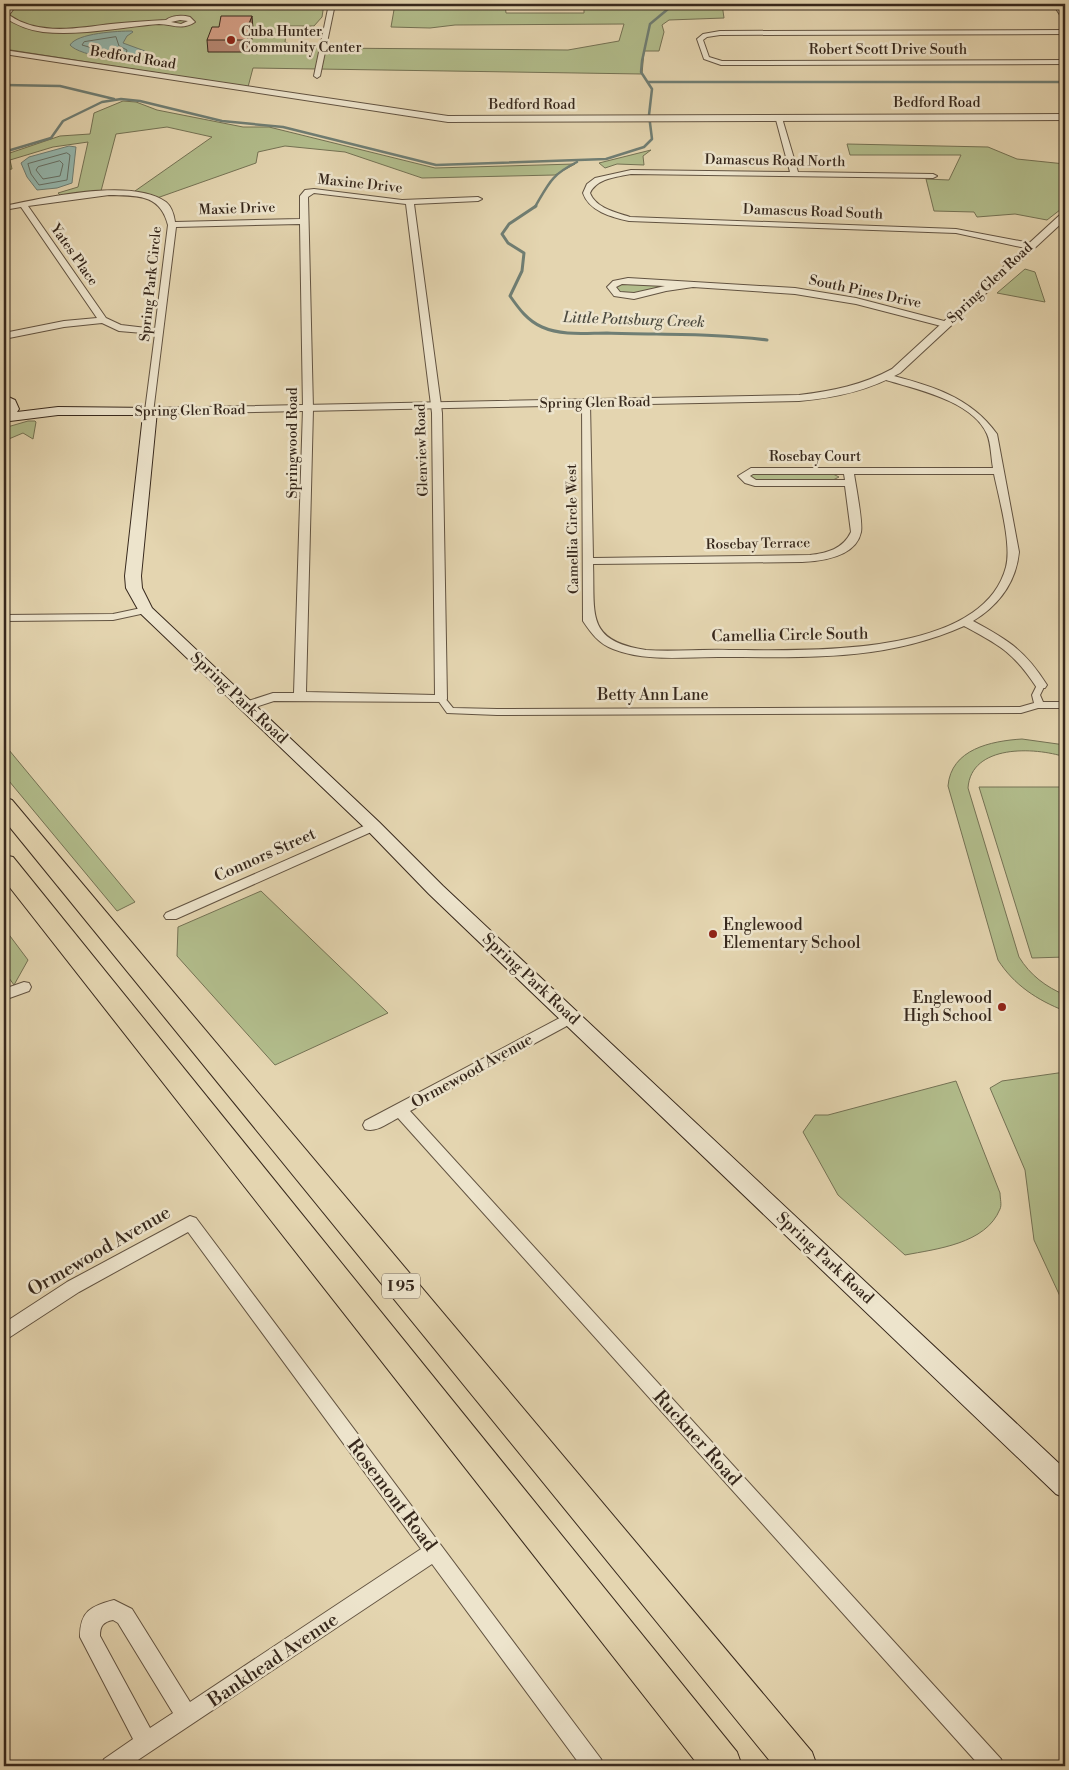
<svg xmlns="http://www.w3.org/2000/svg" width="1069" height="1770" font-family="'Libre Bodoni',serif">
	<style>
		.green { fill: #b2bd8c; stroke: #747254 }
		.water { fill: #95b8af; stroke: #6f7e74 }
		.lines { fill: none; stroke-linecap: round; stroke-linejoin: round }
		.shore { stroke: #667066; stroke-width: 1 }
		.stream-far1 { stroke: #6f7e74; stroke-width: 2.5 }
		.stream { stroke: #6f7e74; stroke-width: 3 }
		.pedestrian-casing { stroke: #625341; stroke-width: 2 }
		.minor-casing { stroke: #625341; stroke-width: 2 }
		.tertiary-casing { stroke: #625341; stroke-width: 2 }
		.secondary-casing { stroke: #37281c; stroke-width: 2 }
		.motorway-casing { stroke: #37281c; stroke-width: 2 }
		.pedestrian { fill: #ede4cc; fill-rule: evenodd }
		.minor { fill: #ede4cc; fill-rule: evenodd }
		.tertiary { fill: #ede4cc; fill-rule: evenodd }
		.secondary { fill: #ede4cc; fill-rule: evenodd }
		.motorway { fill: #e4d5b0; fill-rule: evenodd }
		.wall { fill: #b98a76; stroke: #37281c }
		.shaded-wall { fill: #967160; stroke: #37281c }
		.building { fill: #d7a189; stroke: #37281c }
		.poi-dot { fill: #8f2418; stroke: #ede4cc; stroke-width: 2 }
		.labels { text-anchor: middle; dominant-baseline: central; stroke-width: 5; stroke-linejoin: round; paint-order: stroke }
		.far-poi-label { font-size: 14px; fill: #37281c; stroke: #ede4cc; text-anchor: start }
		.far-street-label { font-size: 14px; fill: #37281c; stroke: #ede4cc }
		.far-water-label { font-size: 15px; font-style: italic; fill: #4e4c41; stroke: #ede4cc }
		.shield { fill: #ede4cc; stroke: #6e6051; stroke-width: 1 }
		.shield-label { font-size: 15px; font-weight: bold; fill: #37281c }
		.street-label { font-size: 16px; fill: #37281c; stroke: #ede4cc }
		.poi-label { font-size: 16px; fill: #37281c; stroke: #ede4cc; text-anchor: start }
		.near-street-label { font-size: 19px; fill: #37281c; stroke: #ede4cc }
	</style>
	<rect width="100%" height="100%" fill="#e4d5b0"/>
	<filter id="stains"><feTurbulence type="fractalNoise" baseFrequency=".004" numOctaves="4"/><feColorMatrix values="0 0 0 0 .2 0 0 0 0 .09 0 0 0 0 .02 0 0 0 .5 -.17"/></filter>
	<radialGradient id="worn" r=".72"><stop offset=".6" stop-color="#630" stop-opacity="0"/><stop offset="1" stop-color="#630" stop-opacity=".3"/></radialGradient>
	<g class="green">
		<path d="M4 4H324L322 17 314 26H287L285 42 292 45 322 46 326 48 568 50 619 41 624 24 455 25 430 28 391 27 395 4H505L506 13H584V4H722L724 18 669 20 662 25 664 32 659 51H644L642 74 253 68 248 87 4 49Z"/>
		<path d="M123 101 136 102 157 110 243 127H269L435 168 575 164 555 175 422 178 345 152 285 146 258 152 256 163 157 198 135 191 212 137 167 127 116 134 101 191 76 193 62 197 58 193 78 187 88 142 53 147 10 160 12 169 4 170V155L60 136 90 134 94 113Z"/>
		<path d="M847 144 988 147 1017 159 1065 164V206L1047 220 1015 214 977 217 974 212 934 211 926 179 949 180 961 155H850Z"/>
		<path d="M651 150 643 156 644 165 617 164 605 168 599 163Z"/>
		<path d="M1025 269 1035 272 1045 302 997 293Z"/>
		<path d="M623 283 666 286C649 290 633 298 617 291L616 287Z"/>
		<path d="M28 421H35L36 422 33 439 23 433 4 441V428Z"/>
		<path d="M753 474H833L839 477 833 480H755L749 477Z"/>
		<path d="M1022 739 1065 745V757C1035 747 971 744 968 788L1019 957C1030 975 1046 987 1065 995V1011C1037 1000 1014 985 998 960L948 786C951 749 991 741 1022 739Z"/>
		<path d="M4 744 135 902 117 911 4 775Z"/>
		<path d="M979 787H1065V957L1032 958Z"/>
		<path d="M261 891 388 1013 275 1065 177 956 178 927Z"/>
		<path d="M4 928 28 960 14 985 4 971Z"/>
		<path d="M1065 1072V1307L1034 1240 1025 1170 990 1088 1002 1081Z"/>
		<path d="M956 1081 1000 1193C1000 1198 1002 1205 1000 1209 986 1244 936 1249 905 1255L838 1195 803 1132 815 1115H828Z"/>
	</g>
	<g class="water">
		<path d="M132 31 133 32 127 36 123 43 145 51C137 66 79 56 70 45 77 33 118 31 132 31Z"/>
		<path d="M69 146 76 147 72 183 57 188 37 190 27 177 21 163 29 157Z"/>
	</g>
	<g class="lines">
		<g class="shore">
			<path d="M116 37 119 46 127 50 126 54 106 52 82 45 84 42Z"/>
			<path d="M67 153 70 155 67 180 39 185 31 174 28 164Z"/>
			<path d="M60 161 63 164 60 176 43 179 36 170 38 167Z"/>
		</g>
		<g class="stream-far1">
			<path d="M648 82H1065"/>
			<path d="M4 85 60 86 114 99"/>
			<path d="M4 152 51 138 63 121 102 102 121 99 140 101 222 121 283 127 436 165 606 159 644 147 652 139 649 115 652 89 641 72 642 61 650 24 674 4"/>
			<path d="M535 207C549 183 551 175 577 162"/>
		</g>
		<path class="stream" d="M536 206 509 224 502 234 508 243 524 253 522 271 510 296C519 309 528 321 542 327 562 336 586 333 607 333 660 335 714 333 767 340"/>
		<g class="pedestrian-casing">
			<path id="pedestrian" d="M1041 682 1045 685 1040 695 1043 702H1065V708H1038L1021 713 497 715 447 713 437 699 441 696 444 697 453 708 497 709 1020 707 1034 703 1032 695 1038 683Z"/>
		</g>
		<g class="minor-casing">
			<g id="minor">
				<path d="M7 4H13L15 7 9 15C39 36 77 28 111 24 129 22 147 21 166 20 172 15 183 15 190 17L195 22C182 31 172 24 159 24 121 27 81 36 43 32 28 30 16 25 4 17V12L9 7ZM180 20 188 21 181 24 171 22Z"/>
				<path d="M329 4H335L320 76 317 78 314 76Z"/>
				<path d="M880 4H1060L1057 6H883Z"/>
				<path d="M1065 30V34L720 35 707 37 703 40 709 57 722 61 1065 60V64L721 65 704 59 697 39 703 34 720 31Z"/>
				<path d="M775 116 782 118 798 172 933 174 937 176 933 178 631 174C617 177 597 178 590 193 596 208 615 212 630 217L956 229 1030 243 1034 246 1030 249 956 233 629 221C611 217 589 211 583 193L587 184 595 178 631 170 790 172Z"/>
				<path d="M314 189 402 200 478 197 482 199 478 201 414 204 442 413 447 699 445 702 274 701 246 710 240 706 242 703 273 693H294L303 409 300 224 176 227 153 413 150 414 145 411 155 334 119 331 102 323 64 327 4 339V333L64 321 97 318 21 207 4 210V206C43 198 132 177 166 202 172 207 174 215 175 222L300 219V196L305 190ZM314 193 406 204 432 413 435 695 306 692 313 409 308 197ZM109 195C136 196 160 193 168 225L155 329 121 325 106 318 28 206Z"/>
				<path d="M628 278 795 288 856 298 948 322 950 324 945 327 856 304 795 294 693 287 666 291 634 299 614 296 607 287 613 281ZM622 284 665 286 634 293 620 292 616 287Z"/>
				<path d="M886 374C929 385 970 396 997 434L1019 552C1016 582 999 605 973 621 1008 640 1025 650 1047 685L1045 688H1037C1013 652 1001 646 964 626 883 662 804 657 718 657 683 657 646 662 613 649 599 644 591 633 583 621L582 401 585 400 590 403 593 558 810 555C827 553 843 549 851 532L845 486H755L745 483 738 476 751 468H993C991 457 991 443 987 434 972 400 914 389 883 379V375ZM753 474H844L845 480H756L750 476ZM854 474H994C999 498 1012 545 1006 567 982 659 801 650 729 650 701 649 673 652 646 650 585 641 595 614 593 564L802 562C822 561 856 557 861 532 863 523 856 486 854 474Z"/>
				<path d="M146 607 152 610 150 612 113 620 4 621V615L113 614Z"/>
				<path d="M373 822 378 823 380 826 378 829 176 919H166L164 916 166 913Z"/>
				<path d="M24 982 29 983 31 987 29 991 4 1000V989Z"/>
				<path d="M571 1012 576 1013 578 1017 576 1021 410 1111 1001 1759 1004 1766H980L398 1118C388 1123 376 1133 365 1129L363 1125 365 1121Z"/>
				<path d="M190 1216 196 1218 601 1759 604 1766H581L432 1564 129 1766H101L104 1759 133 1739 80 1637C80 1611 91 1606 114 1600L132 1609 190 1702 421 1549 188 1232 79 1292 10 1337 4 1339V1323L67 1282ZM113 1620 118 1623 173 1713 150 1728 100 1636C100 1626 103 1622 113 1620Z"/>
			</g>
		</g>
		<g class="tertiary-casing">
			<g id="tertiary">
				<path d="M1053 4H1061L1065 11V18H1062Z"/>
				<path d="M4 50 448 116 1065 114V120L448 122 4 54Z"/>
				<path d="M1065 212V220L900 373C868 391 835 398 799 401L150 414 144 411 150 408 799 395C832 391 863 385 892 369L1062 213Z"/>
			</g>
		</g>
		<g class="secondary-casing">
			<path id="secondary" d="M4 395 15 400 19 409 17 412 58 407 155 408 157 411 141 576 142 588 152 608 379 822 443 886 1065 1469V1498L1056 1494 429 894 367 830 140 613 126 588 125 576 143 415H58L10 421 4 424Z"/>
		</g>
		<g class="motorway-casing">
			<g id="motorway">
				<path d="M4 797 12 800 812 1752 817 1766H774L4 820Z"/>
				<path d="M4 855 13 857 737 1752 742 1766H699L4 880Z"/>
			</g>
		</g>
		<use href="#pedestrian" class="pedestrian"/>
		<use href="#minor" class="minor"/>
		<use href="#tertiary" class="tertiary"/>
		<use href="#secondary" class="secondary"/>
		<use href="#motorway" class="motorway"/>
	</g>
	<path class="wall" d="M219 27 253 28 251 33 252 38 249 52H208L207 40Z"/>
	<path class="shaded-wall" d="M252 16 253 28 251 33 252 38 249 52 247 40 248 26Z"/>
	<path class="building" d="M221 16H252L248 26H251L247 40H207L212 27H219Z"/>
	<g class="poi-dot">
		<circle cx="231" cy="40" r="5"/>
		<circle cx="713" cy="934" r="5"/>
		<circle cx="1002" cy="1007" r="5"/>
	</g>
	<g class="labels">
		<g class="far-poi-label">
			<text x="241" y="32">Cuba Hunter<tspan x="241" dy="16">Community Center</tspan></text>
		</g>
		<g class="far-street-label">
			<text x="888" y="50">Robert Scott Drive South</text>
			<text transform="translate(133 58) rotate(9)">Bedford Road</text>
			<text x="937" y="103">Bedford Road</text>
			<text x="532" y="105">Bedford Road</text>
			<text transform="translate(775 161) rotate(1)">Damascus Road North</text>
			<text transform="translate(360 184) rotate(6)">Maxine Drive</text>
			<text transform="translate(237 209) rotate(-2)">Maxie Drive</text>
			<text transform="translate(813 212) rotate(2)">Damascus Road South</text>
			<text transform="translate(74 255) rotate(55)">Yates Place</text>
			<text transform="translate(990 283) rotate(-43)">Spring Glen Road</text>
			<text transform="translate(151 284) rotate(-84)">Spring Park Circle</text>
			<text transform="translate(865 292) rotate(12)">South Pines Drive</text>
			<text transform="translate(595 403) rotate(-1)">Spring Glen Road</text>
			<text transform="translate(190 411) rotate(-1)">Spring Glen Road</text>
			<text transform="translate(293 443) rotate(-90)">Springwood Road</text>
			<text transform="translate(422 450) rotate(-92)">Glenview Road</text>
			<text x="815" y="457">Rosebay Court</text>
			<text transform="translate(573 529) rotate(-91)">Camellia Circle West</text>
			<text transform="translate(758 544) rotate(-1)">Rosebay Terrace</text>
		</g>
		<g class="far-water-label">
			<text transform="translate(634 320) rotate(2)">Little Pottsburg Creek</text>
		</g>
		<rect class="shield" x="382" y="1273.5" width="38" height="25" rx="4"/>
		<g class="shield-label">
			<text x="401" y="1286">I 95</text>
		</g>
		<g class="street-label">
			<text transform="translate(790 635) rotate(-1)">Camellia Circle South</text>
			<text x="653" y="695">Betty Ann Lane</text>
			<text transform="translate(239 698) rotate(43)">Spring Park Road</text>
			<text transform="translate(265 855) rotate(-24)">Connors Street</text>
			<text transform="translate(531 979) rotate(43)">Spring Park Road</text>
			<text transform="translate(472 1071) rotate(-29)">Ormewood Avenue</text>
			<text transform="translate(825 1258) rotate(43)">Spring Park Road</text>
		</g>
		<g class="poi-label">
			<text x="723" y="925">Englewood<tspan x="723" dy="18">Elementary School</tspan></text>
			<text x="992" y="998" text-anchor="end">Englewood<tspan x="992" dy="18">High School</tspan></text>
		</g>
		<g class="near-street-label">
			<text transform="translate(99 1251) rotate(-30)">Ormewood Avenue</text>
			<text transform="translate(697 1438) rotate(48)">Ruckner Road</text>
			<text transform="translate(392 1495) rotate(53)">Rosemont Road</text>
			<text transform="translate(273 1660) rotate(-34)">Bankhead Avenue</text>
		</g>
	</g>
	<rect width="1069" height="1770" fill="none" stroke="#e4d5b0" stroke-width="20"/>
	<rect x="5" y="5" width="1059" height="1760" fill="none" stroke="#37281c" stroke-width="2.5"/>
	<rect x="10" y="10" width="1049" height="1750" fill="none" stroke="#37281c"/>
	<rect width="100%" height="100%" filter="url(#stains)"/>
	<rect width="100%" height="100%" fill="url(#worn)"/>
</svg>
